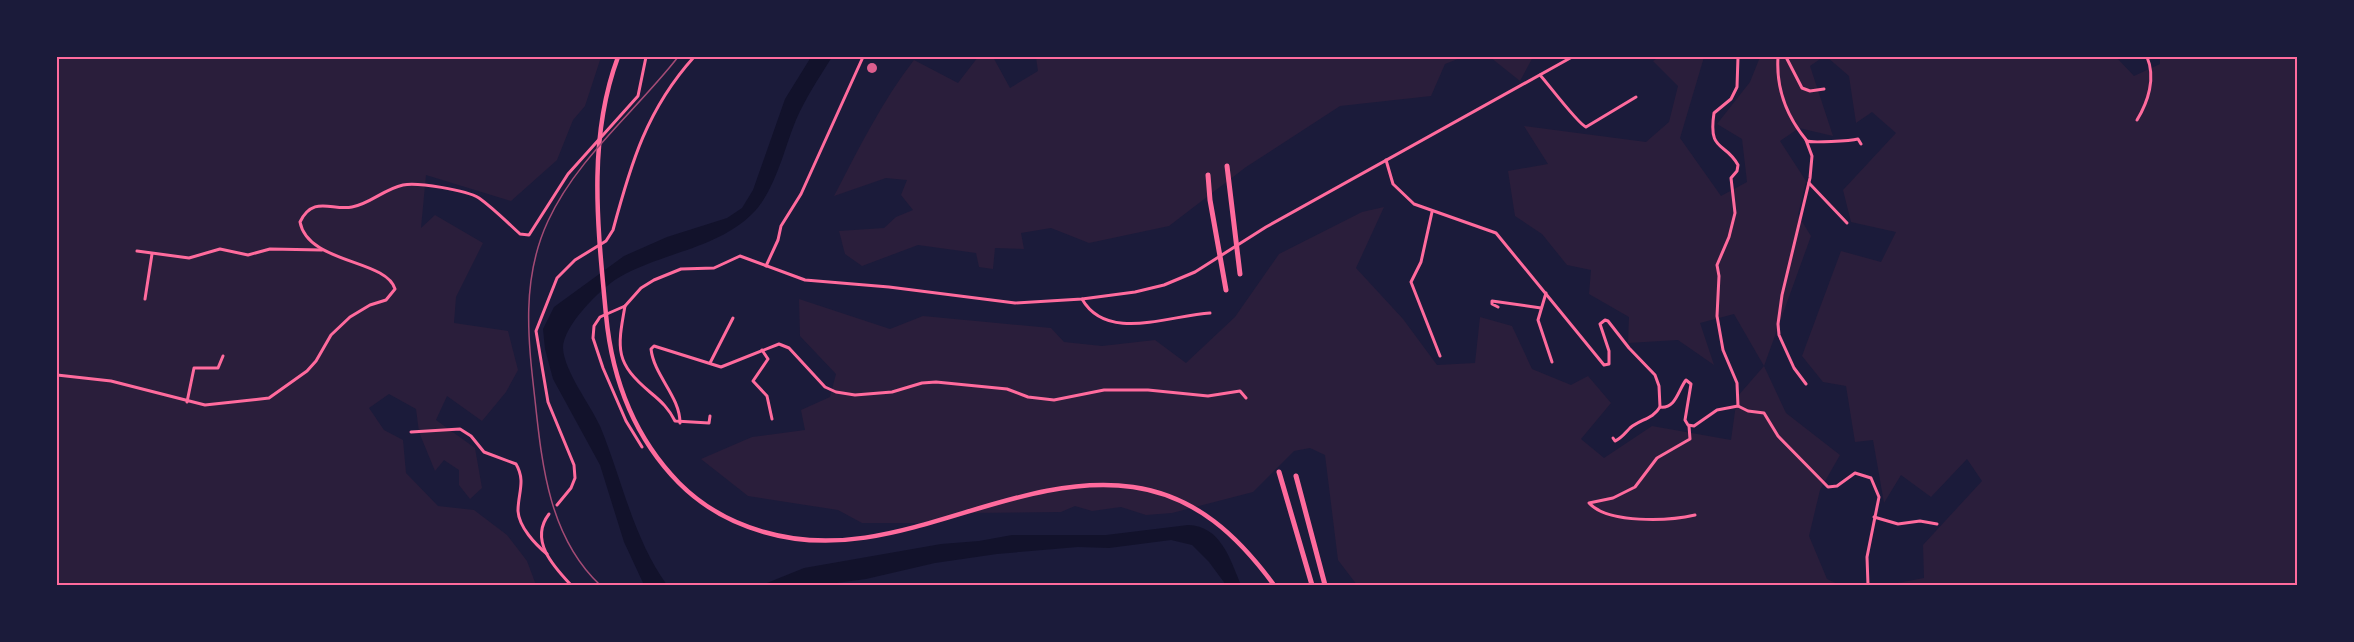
<svg xmlns="http://www.w3.org/2000/svg" width="2354" height="642" font-family="'Archivo Narrow',sans-serif">
	<style>
		.green { fill: #2a1e3b }
		.water { fill: #12122b }
		.building { fill: #dd5f8e }
		.lines { fill: none; stroke-linecap: round; stroke-linejoin: round }
		.minor { stroke: #ff6b9d; stroke-width: 3 }
		.primary { stroke: #ff6b9d; stroke-width: 4.5 }
		.motorway { stroke: #ff6b9d; stroke-width: 5 }
		.rail { stroke: #a44b75; stroke-width: 1.5 }
		.neatline { fill: none; stroke: #ff6b9d; stroke-width: 2 }
	</style>
	<rect width="100%" height="100%" fill="#1b1b3a"/>
	<g class="green">
		<path d="M57 57H601L585 106 573 120 557 160 511 201 426 175 421 228 435 215 483 243 456 297 454 323 508 331 518 370 506 392 482 421 447 396 436 420 475 448 482 488 470 499 459 485V470L444 460 435 471 419 432 416 409 389 394 369 408 384 430 403 440 406 473 438 506 474 510 507 535 527 561 536 585H57Z"/>
		<path d="M978 57H993L1010 88 1038 71 1036 57H1463L1445 64 1431 96 1340 106 1246 167 1169 226 1089 243 1051 228 1021 233 1024 249 995 248 993 269 979 267 976 253 918 245 862 266 845 254 839 231 884 228 896 217 913 210 901 195 907 180 886 178 834 196C858 150 882 101 914 60L958 83Z"/>
		<path d="M1490 57H1533L1520 81Z"/>
		<path d="M1659 57H1704L1680 138 1721 196 1747 182 1742 139 1717 124 1750 82 1760 57H1823L1810 66 1833 136 1799 128 1780 141 1806 181 1798 215 1811 236 1764 366 1786 413 1840 455 1820 490 1809 536 1827 579 1840 585H1357L1338 560 1325 455 1310 448 1294 451 1253 492 1172 513 1146 515 1121 507 1092 511 1075 506 1061 512 964 513 922 523H862L838 510 748 496 701 459 752 437 805 430 801 410 830 397 836 374 800 336 799 299 890 329 923 316 1051 328 1064 342 1102 346 1155 340 1186 363 1235 317 1279 254 1362 212 1384 207 1356 268 1403 319 1437 365 1475 363 1480 317 1512 326 1532 369 1571 385 1588 376 1611 403 1581 439 1604 458 1652 426 1731 440 1737 397 1764 366 1734 314 1700 323 1714 365 1678 340 1628 343 1629 317 1589 294 1591 270 1567 265 1542 234 1515 216 1508 171 1548 164 1524 126 1646 142 1669 122 1678 86 1653 61Z"/>
		<path d="M1827 57H2116L2134 76 2160 64V57H2297V585H1887L1924 578 1923 545 1982 481 1967 459 1931 497 1901 475 1884 503 1873 440 1855 442 1846 386 1823 382 1802 356 1841 251 1881 262 1896 232 1851 222 1843 190 1896 133 1872 112 1856 123 1849 76Z"/>
	</g>
	<g class="water">
		<path d="M811 57H832C819 78 806 97 796 120 784 149 775 192 752 214 717 249 660 253 618 278 600 289 563 326 563 348 564 371 590 404 600 426 622 479 633 538 667 585H644L624 542 600 465 553 379 545 349 543 329 554 307 624 256 667 237 727 218 742 208 753 190 785 99Z"/>
		<path d="M1188 525C1221 526 1230 559 1241 585H1226L1209 562 1192 545 1171 540 1109 548 1078 547 997 554 935 563 866 579 822 585H762L804 568 941 544 979 541 1012 535H1106Z"/>
	</g>
	<circle class="building" cx="872" cy="68" r="5"/>
	<g class="lines">
		<g class="minor">
			<path d="M1778 57C1776 89 1786 116 1807 141 1812 143 1850 141 1858 139L1861 144"/>
			<path d="M1786 57 1802 88 1810 91 1824 89"/>
			<path d="M1540 75C1549 85 1578 124 1586 127L1636 97"/>
			<path d="M2137 120C2148 102 2156 78 2147 57"/>
			<path d="M1806 140 1812 156 1810 178 1782 295 1778 324 1779 335 1794 368 1806 384"/>
			<path d="M1386 160 1393 184 1414 204 1496 233 1604 365 1609 364V351L1600 324 1605 320 1608 321 1629 348 1655 375 1659 386 1660 407C1676 409 1678 390 1686 380L1691 384 1685 420 1688 425 1694 426 1717 410 1738 406 1748 411 1764 413 1778 436 1828 487 1837 486 1855 473 1871 478 1879 497 1867 557 1868 585"/>
			<path d="M1809 183 1847 223"/>
			<path d="M1432 212 1421 262 1411 282 1440 356"/>
			<path d="M137 251 189 258 220 249 248 255 270 249 322 250"/>
			<path d="M766 266 778 240 781 226 801 194 863 57"/>
			<path d="M1546 293 1538 320 1552 362"/>
			<path d="M145 299 152 254"/>
			<path d="M1082 299C1107 343 1170 315 1210 313"/>
			<path d="M625 306C617 350 615 363 651 393 662 402 669 409 675 421L709 423 710 416"/>
			<path d="M1498 307 1492 304V301L1541 308"/>
			<path d="M762 350 768 359 753 381 767 396 772 419"/>
			<path d="M710 363 733 318"/>
			<path d="M57 375 111 381 205 405 269 398 307 371 316 361 331 335 350 317 370 305 386 300 395 289C386 259 308 264 300 222 313 195 332 211 352 207 370 204 384 189 403 185 417 182 466 190 479 198 493 208 507 222 520 234L529 235 568 174 638 96 646 57"/>
			<path d="M187 402 194 368H218L223 356"/>
			<path d="M1738 406 1737 383 1723 350 1717 316 1719 276 1717 265 1729 237 1735 213 1731 178 1737 171 1738 165C1725 141 1708 153 1714 113L1731 99 1737 87 1738 57"/>
			<path d="M680 423C680 396 654 376 651 349L654 346 721 367 779 344 789 348 825 387 836 392 855 395 892 392 922 383 936 382 1007 389 1028 397 1054 400 1104 390H1148L1208 396 1240 391 1246 398"/>
			<path d="M1689 426 1690 439 1657 458 1635 487 1613 498 1589 503C1608 524 1669 521 1695 515"/>
			<path d="M411 432 460 429 471 436 484 452 516 464C526 481 518 493 518 511 519 527 535 544 547 554"/>
			<path d="M1613 438 1615 441C1622 438 1625 433 1630 428 1641 419 1653 419 1660 407"/>
			<path d="M642 447 626 421 603 368 593 338 594 326 600 317 625 306 641 288 654 280 681 269 714 268 740 256 805 280 889 287 1015 303 1082 299 1135 292 1164 285 1195 272 1266 227 1572 57"/>
			<path d="M557 505 571 488 575 478 574 465 548 402 536 331 557 278 575 260 606 241 613 230C631 163 647 109 694 57"/>
			<path d="M549 514C529 540 553 566 571 585"/>
			<path d="M1874 517 1898 524 1920 521 1937 524"/>
		</g>
		<path class="primary" d="M618 57C587 140 598 229 606 315 612 379 633 436 679 483 703 507 732 523 764 532 892 570 1006 470 1133 487 1196 496 1238 536 1274 585"/>
		<g class="motorway">
			<path d="M1227 166 1240 274"/>
			<path d="M1208 175 1210 200 1226 290"/>
			<path d="M1279 472 1312 585"/>
			<path d="M1296 476 1325 585"/>
		</g>
		<path class="rail" d="M600 585C549 537 542 465 535 400 528 339 521 279 548 221 577 158 636 111 678 57"/>
	</g>
	<rect width="2354" height="642" fill="none" stroke="#1b1b3a" stroke-width="117"/>
	<rect x="58" y="58" width="2238" height="526" class="neatline"/>
</svg>
